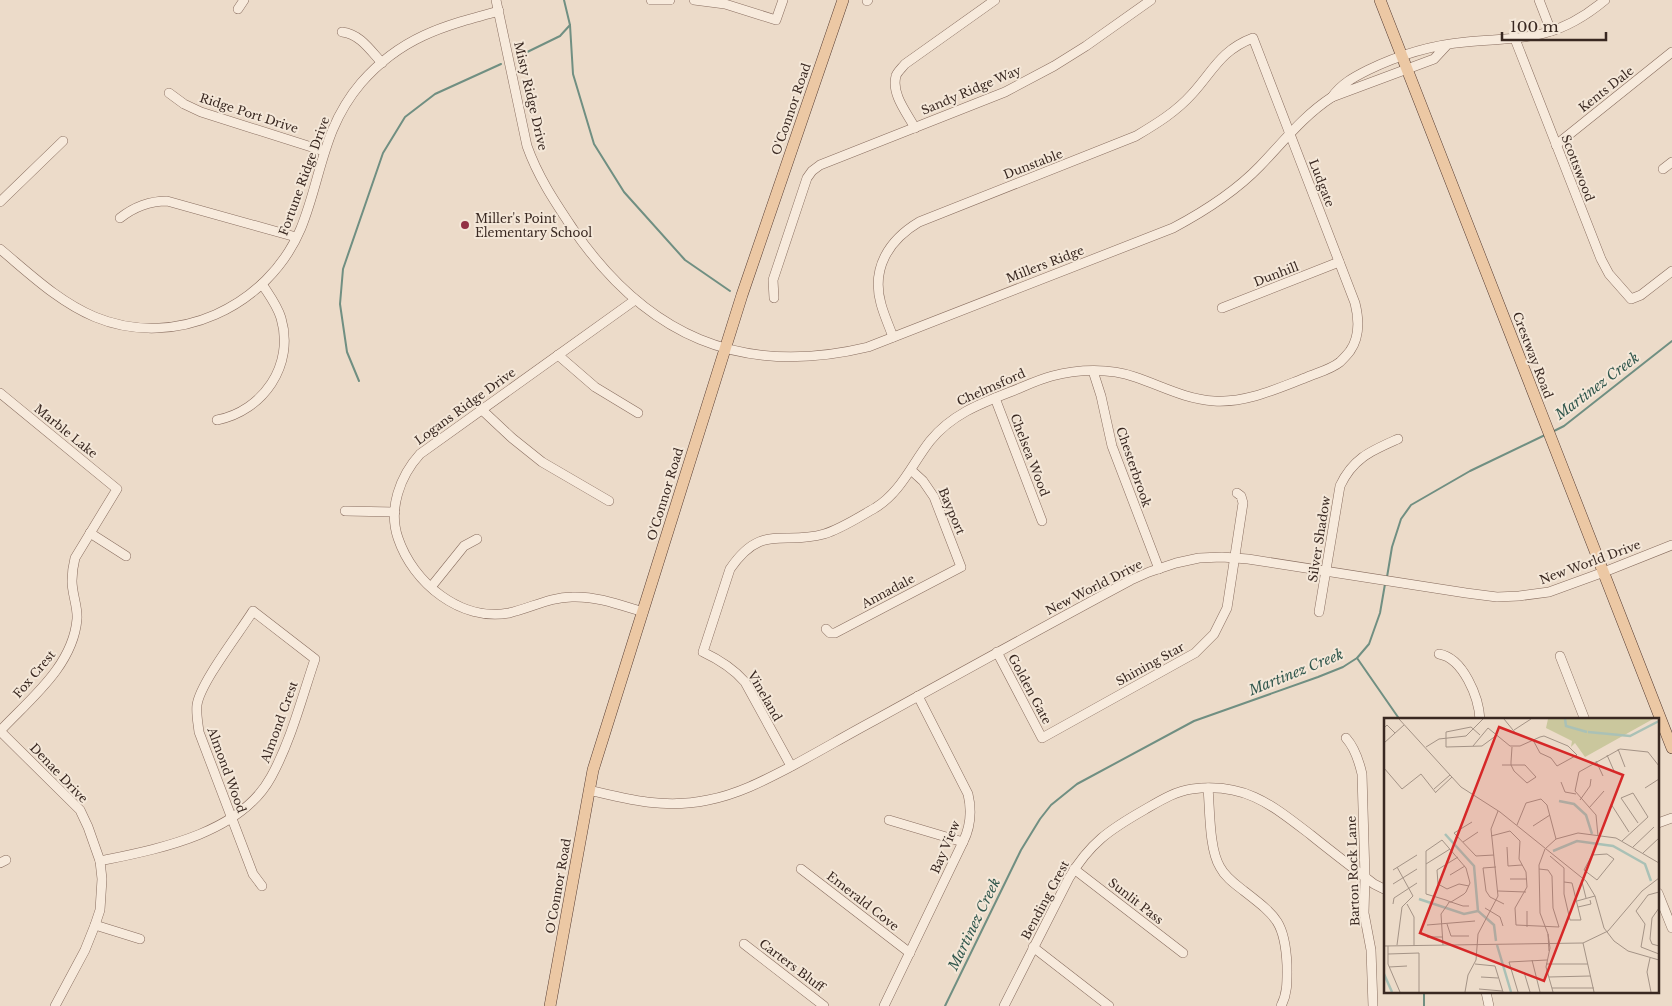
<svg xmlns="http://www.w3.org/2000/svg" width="1672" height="1006" font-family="'Libre Baskerville',serif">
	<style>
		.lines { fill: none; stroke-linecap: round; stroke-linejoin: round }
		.stream { stroke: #708f82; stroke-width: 2 }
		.minor-casing { stroke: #886d5f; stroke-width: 10 }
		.major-casing { stroke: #563c32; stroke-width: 12 }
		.minor { stroke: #f7eadc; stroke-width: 9 }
		.major { stroke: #ecc8a4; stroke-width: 11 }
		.poi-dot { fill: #933245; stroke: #f4e7d8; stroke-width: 2 }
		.labels { text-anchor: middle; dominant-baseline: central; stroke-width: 4; stroke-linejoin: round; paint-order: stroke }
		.street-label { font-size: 12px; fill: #392821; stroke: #f4e7d8 }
		.poi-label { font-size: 12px; fill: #392821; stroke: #f4e7d8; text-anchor: start }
		.water-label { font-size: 14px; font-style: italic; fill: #32584e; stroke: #f4e7d8 }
		.inset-river { fill: none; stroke: #aac1b6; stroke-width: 2.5 }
		.inset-road { fill: none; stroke: #a49386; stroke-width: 1 }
		.view { fill: #d62828; fill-opacity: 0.15; stroke: #d62828; stroke-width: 2.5 }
		.inset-edge { fill: none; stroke: #392821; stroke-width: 2.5 }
	</style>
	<rect width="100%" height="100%" fill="#ecdbc9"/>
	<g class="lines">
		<g class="stream">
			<path d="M564 0 570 25 573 74 594 144 624 192 685 260 730 291"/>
			<path d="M517 57 560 36 570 25"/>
			<path d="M359 381 347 352 340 304 343 269 383 153 405 117 435 94 501 64"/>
			<path d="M1554 431 1564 426 1672 341"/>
			<path d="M1387 577 1392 547 1401 519 1411 505 1470 471 1545 435"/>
			<path d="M1357 658 1400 720"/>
			<path d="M1424 992V1006"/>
			<path d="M945 1006 1021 850 1040 819 1051 805 1077 784 1194 721 1318 677 1343 667 1357 658 1369 644 1380 613 1385 584"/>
		</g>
		<g class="minor-casing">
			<g id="minor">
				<path d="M496 0 527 146C538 177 555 202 573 229 646 335 740 378 868 347L1173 228C1205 211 1235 192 1260 166 1284 141 1303 116 1332 97"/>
				<path d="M651 0H670"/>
				<path d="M694 0 725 4 776 20 783 0"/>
				<path d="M1539 0 1551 31"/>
				<path d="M867 1 868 0"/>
				<path d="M238 9 244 0"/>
				<path d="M342 32C360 34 370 50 382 63"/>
				<path d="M1515 39 1601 259 1609 274 1631 299 1641 295 1672 271"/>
				<path d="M1447 45 1434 59 1332 97C1341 84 1354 77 1368 70 1399 55 1432 45 1466 42 1493 39 1519 40 1545 33 1568 27 1587 15 1605 0"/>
				<path d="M169 93 184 104 201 112 324 151"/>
				<path d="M915 128C907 113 891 94 896 76 897 72 902 68 905 64L995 0"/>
				<path d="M1556 145 1672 52"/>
				<path d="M1663 169 1672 162"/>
				<path d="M0 202 63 141"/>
				<path d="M120 218C134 207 149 201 167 201L296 237"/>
				<path d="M0 249C30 274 59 302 95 317 175 350 268 307 301 228 322 176 322 129 361 83 401 37 443 26 499 11"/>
				<path d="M774 298 773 280 807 178 812 171 820 165 1005 92 1054 66 1086 46 1151 0"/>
				<path d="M635 300 420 454C400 476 388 509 398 538 413 583 461 622 509 613 531 608 550 597 572 597 597 596 620 605 643 612"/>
				<path d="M1222 308 1339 262"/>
				<path d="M558 355 595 387 638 413"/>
				<path d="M1093 371 1101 396 1112 446 1159 569"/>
				<path d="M0 393 117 489 75 558C73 566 72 573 72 581 72 594 78 607 77 619 73 666 30 699 0 731"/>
				<path d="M995 398 1042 521"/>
				<path d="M481 409 512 438 542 462 609 501"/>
				<path d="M217 420C263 411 295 365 281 318 277 305 269 295 262 284"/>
				<path d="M345 511 395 512"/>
				<path d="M90 533 126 556"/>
				<path d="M431 587 464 546 477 539"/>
				<path d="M1319 612 1340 486C1353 458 1371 451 1398 439"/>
				<path d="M826 629 830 633H835L961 567 934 497 923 481 911 470"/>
				<path d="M997 652 1042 738 1195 653 1214 634 1227 608 1243 503 1241 496 1237 493"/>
				<path d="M1439 654C1463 658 1479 697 1480 720"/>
				<path d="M1560 656 1585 720"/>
				<path d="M0 731 80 810 88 827 100 861 102 879 100 910 95 925 85 950 55 1006"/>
				<path d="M1346 738C1355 748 1359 761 1362 774L1365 877 1364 913 1371 950 1373 1006"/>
				<path d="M791 766 745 682C733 668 720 660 703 652L730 569C762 522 783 546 824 534 841 529 859 517 875 508 901 492 912 464 930 441 951 415 979 404 1010 392 1023 387 1037 380 1052 376 1078 369 1110 368 1135 377 1162 386 1185 399 1214 401 1246 403 1276 389 1305 378 1316 373 1330 370 1340 362 1343 359 1347 355 1350 351 1360 337 1359 319 1355 303L1253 38C1221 50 1213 71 1192 94 1176 112 1156 124 1136 136L919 222C889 240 871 268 881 304 884 315 889 326 893 337"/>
				<path d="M1208 788C1210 810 1209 849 1220 867 1225 877 1235 884 1244 891 1276 916 1285 922 1287 965 1287 979 1288 993 1281 1006"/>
				<path d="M589 790C630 800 666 809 708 800 739 794 765 780 792 766 820 751 847 735 875 720 960 673 1045 626 1131 580L1149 572 1176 563 1199 558 1222 557 1248 559 1466 593 1497 597 1519 596 1549 592 1604 572 1672 545"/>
				<path d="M889 820 963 842"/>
				<path d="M1658 823 1672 818"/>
				<path d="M100 861C158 849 240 834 271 777 291 741 302 697 315 659L253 611C240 632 200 683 197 705 196 714 198 723 199 732L253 874 262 886"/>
				<path d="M0 863 6 860"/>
				<path d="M801 869 910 953"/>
				<path d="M1074 869 1183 953"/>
				<path d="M1658 893 1672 928"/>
				<path d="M95 925 140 939"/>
				<path d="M744 944 824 1006"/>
				<path d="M1033 947 1109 1006"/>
				<path d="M1486 992 1489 1006"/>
				<path d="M884 1006 963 842C971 826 972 811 968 794L918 696"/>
				<path d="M1004 1006 1069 878C1090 843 1109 830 1144 810 1158 802 1175 791 1192 789 1245 782 1272 805 1311 835 1332 852 1353 868 1374 884L1386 890"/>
			</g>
		</g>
		<g class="major-casing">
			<g id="major">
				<path d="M1380 0 1672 748"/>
				<path d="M550 1006 593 770 742 295 843 0"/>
			</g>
		</g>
		<use href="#minor" class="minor"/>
		<use href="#major" class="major"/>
	</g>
	<circle class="poi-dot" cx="465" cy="225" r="5"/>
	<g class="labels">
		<g class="street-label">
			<text transform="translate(1606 89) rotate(-38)">Kents Dale</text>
			<text transform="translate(971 90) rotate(-23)">Sandy Ridge Way</text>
			<text transform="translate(531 96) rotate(77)">Misty Ridge Drive</text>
			<text transform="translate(791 109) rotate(-71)">O'Connor Road</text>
			<text transform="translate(249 113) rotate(18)">Ridge Port Drive</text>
			<text transform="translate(1033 164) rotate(-21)">Dunstable</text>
			<text transform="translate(1578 168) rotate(69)">Scottswood</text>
			<text transform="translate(304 176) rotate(-70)">Fortune Ridge Drive</text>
			<text transform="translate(1322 183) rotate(69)">Ludgate</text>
			<text transform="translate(1045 264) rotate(-21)">Millers Ridge</text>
			<text transform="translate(1276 274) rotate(-21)">Dunhill</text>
			<text transform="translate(1533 355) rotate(69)">Crestway Road</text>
			<text transform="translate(991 387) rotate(-24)">Chelmsford</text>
			<text transform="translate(465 406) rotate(-36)">Logans Ridge Drive</text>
			<text transform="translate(66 431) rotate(39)">Marble Lake</text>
			<text transform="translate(1030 455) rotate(69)">Chelsea Wood</text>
			<text transform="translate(1134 467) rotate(71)">Chesterbrook</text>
			<text transform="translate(665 494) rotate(-73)">O'Connor Road</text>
			<text transform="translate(952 511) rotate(67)">Bayport</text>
			<text transform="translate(1319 539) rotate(-81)">Silver Shadow</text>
			<text transform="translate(1590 562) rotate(-20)">New World Drive</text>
			<text transform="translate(1094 587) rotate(-27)">New World Drive</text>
			<text transform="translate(888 591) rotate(-28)">Annadale</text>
			<text transform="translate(1150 664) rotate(-29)">Shining Star</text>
			<text transform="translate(34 674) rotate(-50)">Fox Crest</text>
			<text transform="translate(1030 689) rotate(62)">Golden Gate</text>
			<text transform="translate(765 696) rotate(60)">Vineland</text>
			<text transform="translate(279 722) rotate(-70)">Almond Crest</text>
			<text transform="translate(227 770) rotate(70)">Almond Wood</text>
			<text transform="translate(59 773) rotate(46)">Denae Drive</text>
			<text transform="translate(945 847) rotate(-67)">Bay View</text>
			<text transform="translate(1353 871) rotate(-92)">Barton Rock Lane</text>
			<text transform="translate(558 886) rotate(-80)">O'Connor Road</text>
			<text transform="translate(1045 900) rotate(-62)">Bending Crest</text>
			<text transform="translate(863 901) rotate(38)">Emerald Cove</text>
			<text transform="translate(1136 901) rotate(38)">Sunlit Pass</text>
			<text transform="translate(792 965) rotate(37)">Carters Bluff</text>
		</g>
		<g class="poi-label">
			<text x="475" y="218">Miller's Point<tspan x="475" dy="14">Elementary School</tspan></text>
		</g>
		<g class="water-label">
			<text transform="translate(1597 386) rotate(-37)">Martinez Creek</text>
			<text transform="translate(1296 672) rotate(-22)">Martinez Creek</text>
			<text transform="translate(974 924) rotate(-64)">Martinez Creek</text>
		</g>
	</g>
	<g transform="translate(1384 718)">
		<rect width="275" height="275" fill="#ecdbc9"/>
		<path d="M164 1H269L201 39 191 25 187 29 188 23 162 10Z" fill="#cac79d"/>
		<path class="inset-river" d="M181 1 182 8 203 14M204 14 246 18 275 3M175 83 190 86 202 97 208 116M61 116 90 148 94 193 110 207 112 223M169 133 193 123 229 128 261 146 267 163M35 181 80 196 94 193M113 227 127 274M0 256 8 274"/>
		<path class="inset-road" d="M15 1 77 69 116 94 202 163 211 178 220 210 230 223 244 233 275 242M120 1 133 17M0 10 3 7 11 15M130 12 147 1M96 17 87 9 62 14V29L98 28 113 17M0 25 20 7M89 28 104 10 126 28H136L156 19 160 18 184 28 193 37 173 48 167 40 156 35 149 22M42 29 55 21 82 18 99 1M234 31 241 49M223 37 230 53M212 43 219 58M118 47H141L152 59 143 65 130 53 127 47V44L128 29M0 50 18 71 37 56 52 75M177 64 181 74 192 76M261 70 275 61M50 71 66 57M52 74 68 59M196 82 206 68 207 61M227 86 245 114M205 90 220 73M88 104 70 115 92 138 110 137M133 107 142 85 157 81 163 87 172 121M149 108 166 97M107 118 126 113 136 123 135 141 142 154 143 169 131 190 132 207 175 209 169 190 168 158 164 152 155 151M214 118 212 97 191 73 195 54 236 31 264 34 275 48M238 123 264 99 249 75 237 80 254 105M79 124 94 114M123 129 124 148 138 147M249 129 270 109M259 135 275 120M223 136 230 141 213 162 200 152 208 137ZM166 138 180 150V176L186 202H197L188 165 180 164M74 139 53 152 54 166 63 171 75 166 85 168M42 146 66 131M13 149 29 178 18 189 13 227M112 149 99 150 102 173 106 179 120 186M9 152 33 137M66 157 81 148M126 161H143M198 164 202 180M9 166 33 151M114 173 142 174M275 174 264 177 252 193 261 206 257 229 275 236M193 183 211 178M9 186 10 180 33 165M23 186 30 199V228M194 189 207 186 206 182M101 190 116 199 119 208M275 190 268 200 266 221 268 226 275 228M143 193V209M63 206 67 218H85M43 207 91 203M164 216 156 195 155 147 161 131 172 121 194 115 232 120 275 145M43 219H59M199 225 210 274M59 227 57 196 64 186 65 184H67L80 176 82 174 86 165 82 150 58 122 42 133V176L62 182 67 184 79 188H85M0 228 199 225 224 213 258 173 275 160M4 228V246L16 274M165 233 164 216 166 230 162 249 169 274M4 236 35 235V274M266 240 263 254 267 274M148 242 156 274M91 246 111 248 119 274M162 246H204M5 249 23 248M140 254 146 274M97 259 114 260M165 259 206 258M168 270H210M95 271 118 273M81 274 84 257 92 242 94 216 114 178 107 111 114 93M134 274 125 244 163 242"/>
		<path class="view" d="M115 9 239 57 160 263 36 215Z"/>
		<rect width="275" height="275" class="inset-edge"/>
	</g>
	<path d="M1502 32v8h104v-8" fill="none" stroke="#392821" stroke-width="2.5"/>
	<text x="1510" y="32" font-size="15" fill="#392821" stroke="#f4e7d8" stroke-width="4" paint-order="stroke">100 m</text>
</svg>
